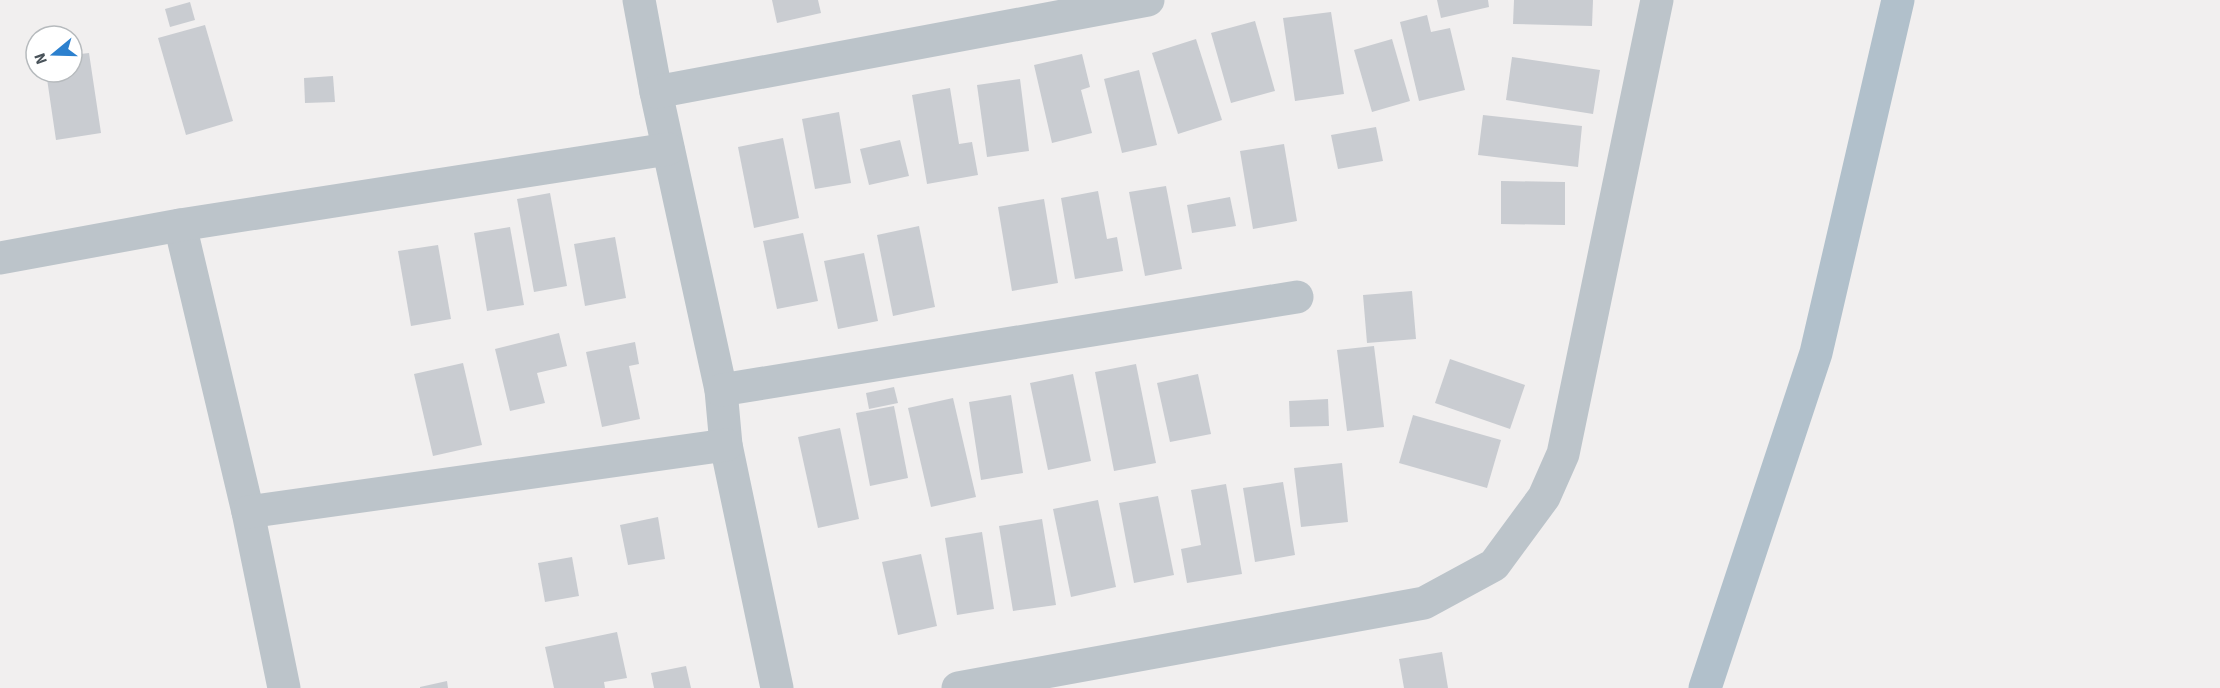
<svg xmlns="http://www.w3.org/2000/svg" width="2220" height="688" font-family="'Source Sans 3',sans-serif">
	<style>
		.building { fill: #c9ccd1 }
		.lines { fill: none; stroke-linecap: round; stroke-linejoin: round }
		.minor { stroke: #bcc4ca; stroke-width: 33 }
		.major { stroke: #b1c0cb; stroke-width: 33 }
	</style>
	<rect width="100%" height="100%" fill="#f1efef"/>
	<g class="building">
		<path d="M772 0H818L821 13 777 23Z"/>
		<path d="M1437 0H1488L1489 7 1441 18Z"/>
		<path d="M1514 0H1593L1592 26 1513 24Z"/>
		<path d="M190 2 195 20 170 27 165 9Z"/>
		<path d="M1331 12 1344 94 1295 101 1283 18Z"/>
		<path d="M1427 15 1431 32 1450 28 1465 90 1419 101 1400 22Z"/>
		<path d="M1255 21 1275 91 1231 103 1211 33Z"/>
		<path d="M205 25 233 121 186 135 158 38Z"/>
		<path d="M1196 39 1222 120 1178 134 1152 53Z"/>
		<path d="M1392 39 1410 101 1372 112 1354 50Z"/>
		<path d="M89 53 101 133 56 140 46 72H72V55Z"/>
		<path d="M1082 54 1090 87 1081 90 1092 133 1052 143 1034 65Z"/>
		<path d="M1512 57 1600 70 1593 114 1506 100Z"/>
		<path d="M1139 70 1157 145 1122 153 1104 79Z"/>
		<path d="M333 76 335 102 305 103 304 78Z"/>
		<path d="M1020 79 1029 151 987 157 977 85Z"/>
		<path d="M950 88 959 144 972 142 978 175 927 184 912 95Z"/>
		<path d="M839 112 851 183 815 189 802 119Z"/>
		<path d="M1483 115 1582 126 1578 167 1478 155Z"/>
		<path d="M1376 127 1383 161 1338 169 1331 135Z"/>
		<path d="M783 138 799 218 754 228 738 147Z"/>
		<path d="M900 140 909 176 869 185 860 149Z"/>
		<path d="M1284 144 1297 221 1253 229 1240 151Z"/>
		<path d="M1501 181 1565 182V225L1501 224Z"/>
		<path d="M1166 186 1182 269 1145 276 1129 192Z"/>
		<path d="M1098 191 1107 239 1117 237 1123 271 1075 279 1061 198Z"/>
		<path d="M550 193 567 286 534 292 517 199Z"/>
		<path d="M1230 197 1236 226 1192 233 1187 205Z"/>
		<path d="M1044 199 1058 283 1012 291 998 207Z"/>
		<path d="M919 226 935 307 893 316 877 235Z"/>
		<path d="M510 227 524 305 487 311 474 233Z"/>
		<path d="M803 233 818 301 777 309 763 241Z"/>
		<path d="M615 237 626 298 585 306 574 244Z"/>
		<path d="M438 245 451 319 411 326 398 251Z"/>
		<path d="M864 253 878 321 838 329 824 261Z"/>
		<path d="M1412 291 1416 339 1367 343 1363 295Z"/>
		<path d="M559 333 567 366 537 373 545 403 510 411 495 349Z"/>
		<path d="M635 342 639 364 629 366 640 419 602 427 586 352Z"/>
		<path d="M1374 346 1384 427 1347 431 1337 350Z"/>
		<path d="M1450 359 1525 385 1510 429 1435 403Z"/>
		<path d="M463 363 482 445 433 456 414 374Z"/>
		<path d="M1136 364 1156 463 1114 471 1095 372Z"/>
		<path d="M1073 374 1091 461 1048 470 1030 383Z"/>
		<path d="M1198 374 1211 434 1170 442 1157 383Z"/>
		<path d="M894 387 898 403 869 409 866 393Z"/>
		<path d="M1011 395 1023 473 981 480 969 402Z"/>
		<path d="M953 398 976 497 931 507 908 408Z"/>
		<path d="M1328 399 1329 426 1290 427 1289 401Z"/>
		<path d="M894 406 908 478 870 486 856 413Z"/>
		<path d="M1413 415 1501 440 1487 488 1399 463Z"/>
		<path d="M840 428 859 519 818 528 798 437Z"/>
		<path d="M1342 463 1348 522 1301 527 1294 468Z"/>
		<path d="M1283 482 1295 555 1255 562 1243 488Z"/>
		<path d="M1226 484 1242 574 1187 583 1181 549 1201 545 1191 490Z"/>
		<path d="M1158 496 1174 575 1134 583 1119 503Z"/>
		<path d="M1098 500 1116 587 1071 597 1053 509Z"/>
		<path d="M658 517 665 559 628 565 620 525Z"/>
		<path d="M1042 519 1056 605 1013 611 999 526Z"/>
		<path d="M982 532 994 609 957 615 945 538Z"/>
		<path d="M921 554 937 626 898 635 882 562Z"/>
		<path d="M572 557 579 596 545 602 538 563Z"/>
		<path d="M617 632 627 678 604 682 605 688H554L545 647Z"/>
		<path d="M1442 652 1448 688H1404L1399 659Z"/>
		<path d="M686 666 691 688H654L651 673Z"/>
		<path d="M447 681 448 688H420V687Z"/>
	</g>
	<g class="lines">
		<g class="minor">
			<path d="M639 0 656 92 721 390 726 445 777 688"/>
			<path d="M656 92 1148 0"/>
			<path d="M180 225 248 512 284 688"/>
			<path d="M0 258 180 225 668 149"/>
			<path d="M721 390 1297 297"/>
			<path d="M248 512 726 445"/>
			<path d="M958 688 1424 603 1494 565 1544 497 1563 454 1657 0"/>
		</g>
		<path class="major" d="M1705 688 1816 353 1898 0"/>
	</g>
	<g transform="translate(54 54) rotate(251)"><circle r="28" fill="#ffffff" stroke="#b6babd" stroke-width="1.5"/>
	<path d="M0-4.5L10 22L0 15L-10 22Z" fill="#2c80ce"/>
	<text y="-9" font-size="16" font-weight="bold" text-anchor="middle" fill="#49535a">N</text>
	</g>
</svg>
